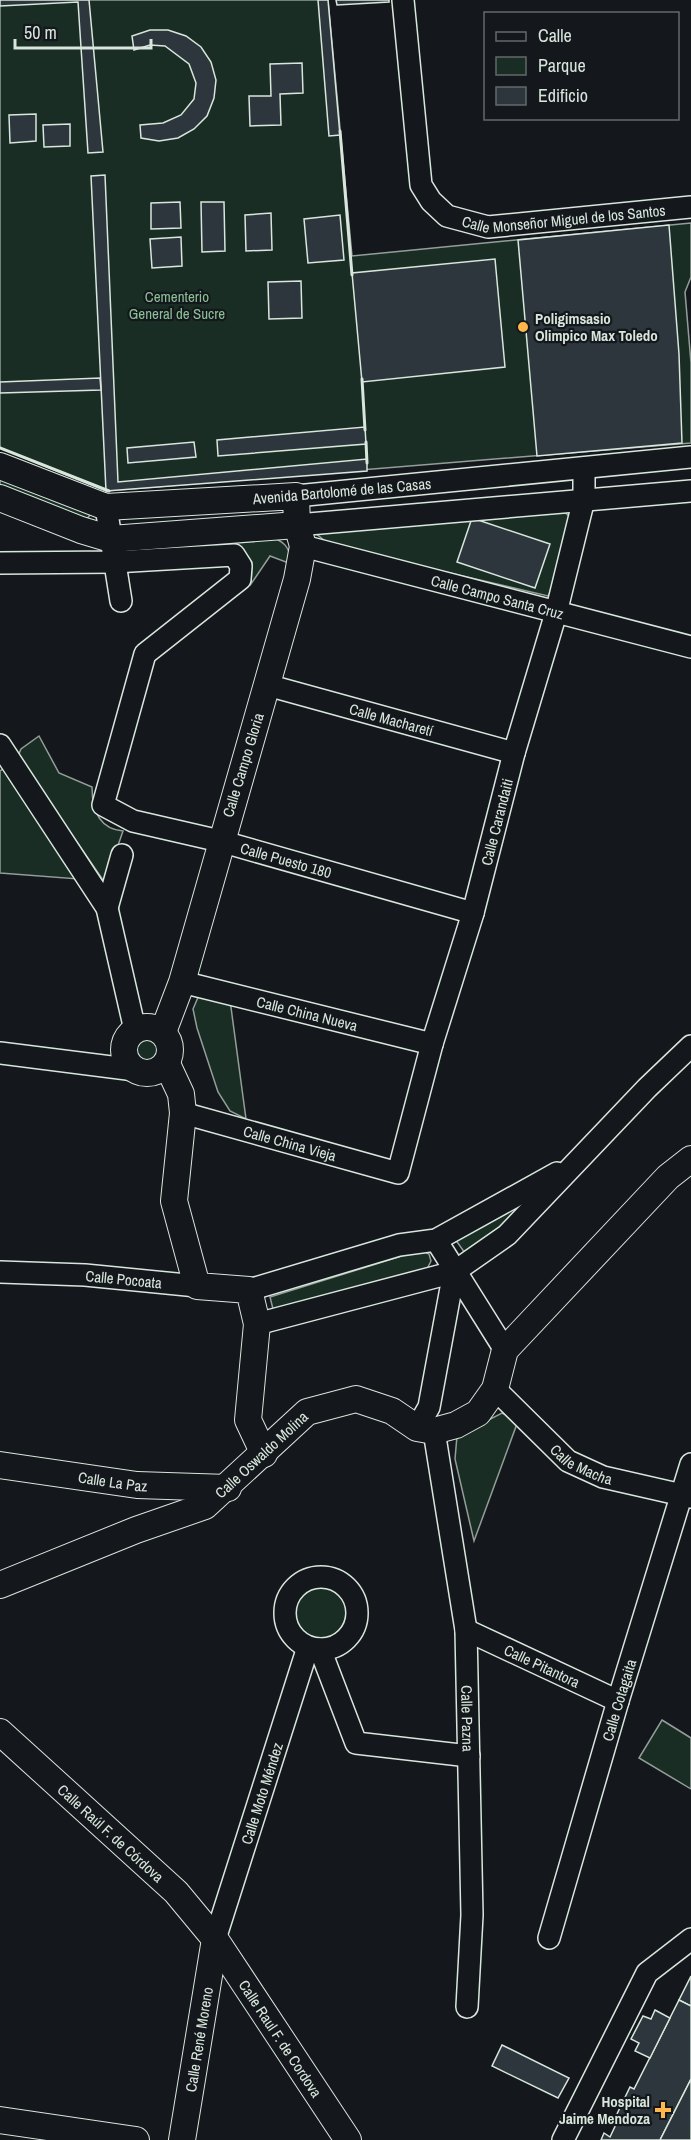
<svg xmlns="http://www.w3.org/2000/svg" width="691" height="2140" font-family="'Archivo Narrow',sans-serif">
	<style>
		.green { fill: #1a2d24; stroke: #939e99; stroke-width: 1.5 }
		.building { fill: #2c363c; stroke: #d8e6dc; stroke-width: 1.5 }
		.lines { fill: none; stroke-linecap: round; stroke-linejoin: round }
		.minor-casing { stroke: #d8e6dc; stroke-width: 24 }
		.major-casing { stroke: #d8e6dc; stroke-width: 28 }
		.minor { stroke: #14181c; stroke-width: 21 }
		.major { stroke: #14181c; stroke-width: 26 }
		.wall { stroke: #d8e6dc; stroke-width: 3 }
		.poi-dot { fill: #ffb74d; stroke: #14181c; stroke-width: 2 }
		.labels { text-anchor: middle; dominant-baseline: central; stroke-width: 4.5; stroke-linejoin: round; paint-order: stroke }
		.street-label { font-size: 15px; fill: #d8e6dc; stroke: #14181c }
		.park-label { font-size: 15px; fill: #8ac095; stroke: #14181c }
		.poi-label { font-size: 15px; font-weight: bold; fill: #d8e6dc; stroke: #14181c; text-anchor: start }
	</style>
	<rect width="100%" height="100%" fill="#14181c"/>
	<g class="green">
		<path d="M0 0H328L352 256 691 223V277L685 292 691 363V443L106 491 0 448Z"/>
		<path d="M0 474 88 510 90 515 86 520 0 487Z"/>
		<path d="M562 510 570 517 555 585 548 596 330 545 314 532Z"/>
		<path d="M268 536C284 541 290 546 291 564L270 556 251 584 252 562 242 550 122 555 121 548Z"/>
		<path d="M39 736 59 773 92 787C92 808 98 829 123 831L105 883 18 756 21 749Z"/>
		<path d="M3 769 78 879 0 873V771Z"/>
		<path d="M199 995 230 1000 246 1119 230 1111 218 1092 197 1028 193 1009Z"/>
		<circle cx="147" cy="1050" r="15"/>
		<path d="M520 1202 524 1206 467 1256 455 1239Z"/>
		<path d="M421 1250 429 1254 431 1261 427 1269 273 1309 270 1297Z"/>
		<path d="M502 1413 518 1421 474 1541 455 1459 457 1436Z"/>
		<circle cx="319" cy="1612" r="27"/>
		<path d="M662 1720 691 1738V1789L639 1758Z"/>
	</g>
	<g class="building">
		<path d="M0 0H89L103 152 88 153 78 2 0 6Z"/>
		<path d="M318 0H328L340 135 329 136Z"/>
		<path d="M336 0H389V2L337 5Z"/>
		<path d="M150 30H168L186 36 201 47 211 62 216 80 214 98 207 116 194 129 178 138 159 141 141 138 140 125 163 123 181 115 194 99 196 83 189 64 165 46 150 45 134 50 132 36Z"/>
		<path d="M302 63 303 93 280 94 281 125 250 126 249 96H271L270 64Z"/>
		<path d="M36 114V141L10 143 9 115Z"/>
		<path d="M70 124V146L44 147 43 125Z"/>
		<path d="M105 175 118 482 367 459V471L106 491 91 176Z"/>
		<path d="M180 202 181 228 151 229V203Z"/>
		<path d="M201 202H224L225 251 202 252Z"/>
		<path d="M271 213 272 250 246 251 245 215Z"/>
		<path d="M340 215 344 260 308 263 304 219Z"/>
		<path d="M669 225 679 354 682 443 537 456 518 240Z"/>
		<path d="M181 237 182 266 152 268 150 239Z"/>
		<path d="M495 259 505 367 362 382 352 273Z"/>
		<path d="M301 281 302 318 269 319 268 282Z"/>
		<path d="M100 378 101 390 0 393V382Z"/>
		<path d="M365 427 366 444 218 456 217 440Z"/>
		<path d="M194 442 196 457 128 463 127 448Z"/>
		<path d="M472 518 550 544 535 588 457 562Z"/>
		<path d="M691 1976V2006L679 2000Z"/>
		<path d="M679 2000 691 2006V2079L660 2140H601L604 2133 610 2137 619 2118 616 2116 630 2087 634 2089Z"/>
		<path d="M655 2010 670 2018 650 2058 635 2051 639 2043 631 2039 643 2016 651 2019Z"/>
		<path d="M502 2045 569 2078 558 2098 492 2066Z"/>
		<path d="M691 2079V2140H660Z"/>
	</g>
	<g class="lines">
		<g class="minor-casing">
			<g id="minor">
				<path id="s1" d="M403 0 421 185 431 201 447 216 488 227 691 207"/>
				<path d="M296 496 691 457"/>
				<path d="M106 507 121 601"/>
				<path d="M297 525 691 491"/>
				<path id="s2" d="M303 546 691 647"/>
				<path id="s3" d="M0 563 114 562 234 555 241 566 240 579 145 654 103 805 133 821 220 841 473 913"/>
				<path id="s4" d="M267 685 514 753"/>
				<path d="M0 745 107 908 135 1030"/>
				<path d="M107 908 122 855"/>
				<path id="s5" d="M182 982 432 1044"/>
				<path d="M0 1053 135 1070"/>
				<path id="s6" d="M183 1113 398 1173 432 1044 473 913 514 753 556 613 584 499V468"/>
				<path d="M436 1240 505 1350"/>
				<path id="s7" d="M0 1272 85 1275 197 1286"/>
				<path d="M249 1290 399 1245 436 1240 557 1173"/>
				<path d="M257 1324 454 1272 507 1235 647 1088 691 1046"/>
				<path id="s8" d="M495 1389 568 1461 603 1477 691 1497"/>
				<path d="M417 1428 429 1407 454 1272"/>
				<path id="s9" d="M434 1431 466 1630 472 1915 467 2007"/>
				<circle cx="321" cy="1613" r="36"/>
				<path id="s10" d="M466 1630 618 1701"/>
				<path d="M320 1649 356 1743 469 1756"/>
				<path id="s11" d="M549 1938 618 1701 691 1464"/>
				<path id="s12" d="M215 1939 308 1647"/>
				<path d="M563 2140 647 1973 691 1939"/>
			</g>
		</g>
		<g class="major-casing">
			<g id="major">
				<path d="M0 466 106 507 296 496 297 525 303 546 297 579 182 982 163 1032"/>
				<path d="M0 498 81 530 111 539 297 525"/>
				<circle cx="147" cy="1050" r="23"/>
				<path d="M167 1064 181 1094 183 1113 174 1201 197 1286 249 1290 257 1324 248 1420 264 1454"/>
				<path id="s13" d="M0 1465 137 1485 228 1488"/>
				<path id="s14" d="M0 1585 136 1530 205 1506 307 1412 356 1399 392 1411 417 1428 434 1431 456 1425 478 1413 495 1389 505 1350 668 1177 691 1159"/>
				<path id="s15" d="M0 1732 176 1892 215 1939 348 2140"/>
				<path d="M0 2120 136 2140"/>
				<path id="s16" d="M182 2140 215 1939"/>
			</g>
		</g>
		<use href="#minor" class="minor"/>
		<use href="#major" class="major"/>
		<g class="wall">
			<path d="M340 131 352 275"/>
			<path d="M362 379 365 430"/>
			<path d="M366 442 367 463"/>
			<path d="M0 448 109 491"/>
		</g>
	</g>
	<g class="poi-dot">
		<circle cx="523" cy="327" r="6"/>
		<path d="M660 2101h6v6h6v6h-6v6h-6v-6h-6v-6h6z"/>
	</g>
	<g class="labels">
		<g class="street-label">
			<text stroke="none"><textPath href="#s1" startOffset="345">Calle Monseñor Miguel de los Santos</textPath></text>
			<text transform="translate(342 491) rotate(-5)">Avenida Bartolomé de las Casas</text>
			<text stroke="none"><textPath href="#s2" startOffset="201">Calle Campo Santa Cruz</textPath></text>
			<text stroke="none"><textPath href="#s4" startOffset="129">Calle Macharetí</textPath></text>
			<text transform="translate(243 765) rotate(-73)">Calle Campo Gloria</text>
			<text stroke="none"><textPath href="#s6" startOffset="588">Calle Carandaiti</textPath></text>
			<text stroke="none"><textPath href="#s3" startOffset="730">Calle Puesto 180</textPath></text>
			<text stroke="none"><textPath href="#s5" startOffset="129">Calle China Nueva</textPath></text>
			<text stroke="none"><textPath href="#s6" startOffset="111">Calle China Vieja</textPath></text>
			<text stroke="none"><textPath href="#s7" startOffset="124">Calle Pocoata</textPath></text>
			<text stroke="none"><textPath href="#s14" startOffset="296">Calle Oswaldo Molina</textPath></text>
			<text stroke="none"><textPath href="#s8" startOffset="116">Calle Macha</textPath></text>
			<text stroke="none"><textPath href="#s13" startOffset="114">Calle La Paz</textPath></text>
			<text stroke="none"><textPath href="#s10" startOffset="84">Calle Pitantora</textPath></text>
			<text stroke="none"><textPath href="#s11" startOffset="248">Calle Cotagaita</textPath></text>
			<text stroke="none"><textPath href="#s9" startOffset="290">Calle Pazna</textPath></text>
			<text stroke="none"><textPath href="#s12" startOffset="153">Calle Moto Méndez</textPath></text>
			<text stroke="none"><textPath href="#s15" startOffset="150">Calle Raúl F. de Córdova</textPath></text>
			<text stroke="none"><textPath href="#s16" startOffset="102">Calle René Moreno</textPath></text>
			<text stroke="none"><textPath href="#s15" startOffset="418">Calle Raul F. de Cordova</textPath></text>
		</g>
		<g class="park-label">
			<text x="177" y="296">Cementerio<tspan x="177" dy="17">General de Sucre</tspan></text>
		</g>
		<g class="poi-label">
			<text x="535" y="318">Poligimsasio<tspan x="535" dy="17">Olimpico Max Toledo</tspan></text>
			<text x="650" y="2101" text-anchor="end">Hospital<tspan x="650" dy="17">Jaime Mendoza</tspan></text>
		</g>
	</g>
	<rect x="484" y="12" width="195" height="108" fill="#14181c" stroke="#626a69" stroke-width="1.5"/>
	<rect x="496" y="32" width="30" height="9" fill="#14181c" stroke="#626a69" stroke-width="1.5"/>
	<text x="538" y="42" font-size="18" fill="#d8e6dc">Calle</text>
	<rect x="496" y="57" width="30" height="18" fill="#1a2d24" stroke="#626a69" stroke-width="1.5"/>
	<text x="538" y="72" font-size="18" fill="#d8e6dc">Parque</text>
	<rect x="496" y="87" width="30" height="18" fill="#2c363c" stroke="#626a69" stroke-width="1.5"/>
	<text x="538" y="102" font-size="18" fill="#d8e6dc">Edificio</text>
	<path d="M15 39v9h136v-9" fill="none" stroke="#d8e6dc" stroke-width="3"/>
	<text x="24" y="39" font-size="18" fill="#d8e6dc" stroke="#14181c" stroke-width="4.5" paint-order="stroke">50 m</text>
</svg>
